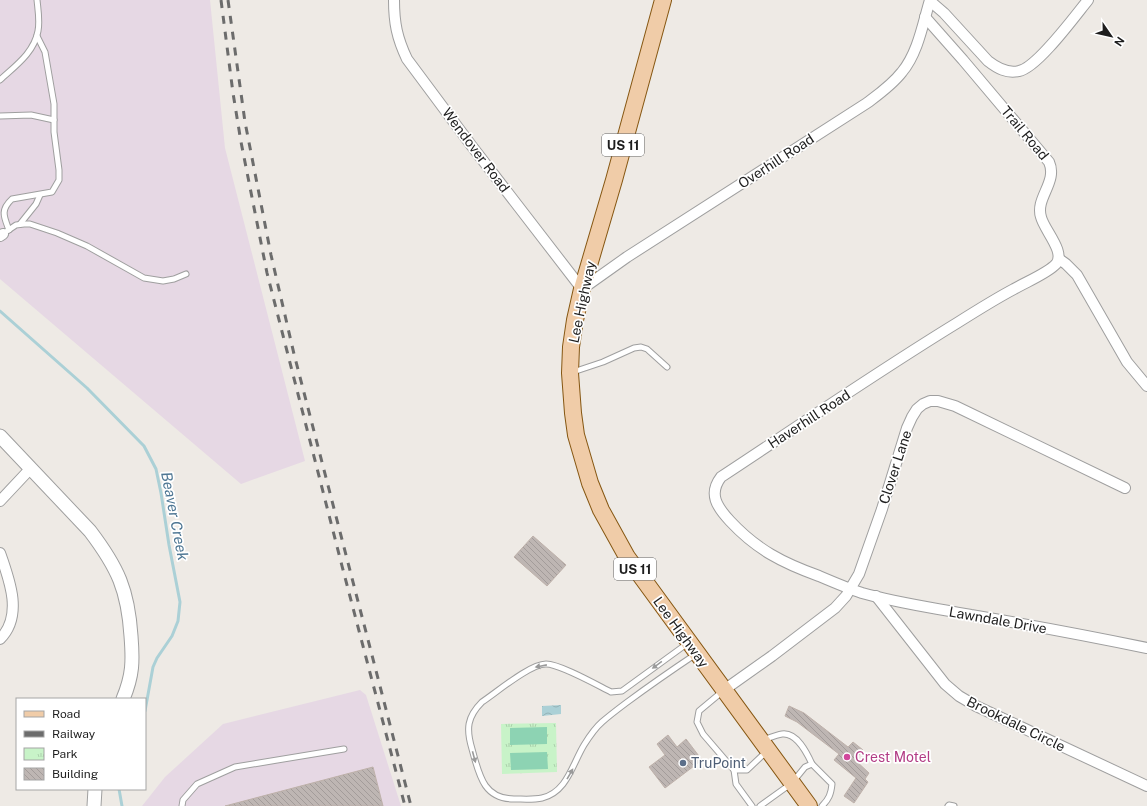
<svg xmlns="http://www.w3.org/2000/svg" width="1147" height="806" font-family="'Public Sans',sans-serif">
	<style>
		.industrial { fill: #e6d8e4 }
		.park { fill: url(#park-tufts) }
		.pitch { fill: #8dd3b3 }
		.water { fill: url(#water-waves) }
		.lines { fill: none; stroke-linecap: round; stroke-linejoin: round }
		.stream { stroke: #abd0d6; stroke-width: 3 }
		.building { fill: url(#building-back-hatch); stroke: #beb1aa }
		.service-casing { stroke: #9f9f9f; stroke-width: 7 }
		.minor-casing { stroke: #9f9f9f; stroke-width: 12 }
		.tertiary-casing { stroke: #9f9f9f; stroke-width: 15 }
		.primary-casing { stroke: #865712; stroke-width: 18 }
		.service { stroke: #fff; stroke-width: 5 }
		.minor { stroke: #fff; stroke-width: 10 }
		.tertiary { stroke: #fff; stroke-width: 13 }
		.primary { stroke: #f0cca8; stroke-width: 16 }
		.rail { stroke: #6c6c6c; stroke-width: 3; stroke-dasharray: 8 8; stroke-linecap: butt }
		.oneway { fill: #9a9a9a }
		.hotel-dot { fill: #d1479c; stroke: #fff; stroke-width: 1.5 }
		.service-dot { fill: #5c6f8a; stroke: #fff; stroke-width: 1.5 }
		.labels { text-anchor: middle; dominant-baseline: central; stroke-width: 3.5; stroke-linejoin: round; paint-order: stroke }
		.shield { fill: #fff; stroke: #626262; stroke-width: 1 }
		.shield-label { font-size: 13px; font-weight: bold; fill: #1e1e1e }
		.street-label { font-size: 14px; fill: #1e1e1e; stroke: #fff }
		.hotel-label { font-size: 14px; fill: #b23c85; stroke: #fff; text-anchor: start }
		.service-label { font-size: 14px; fill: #4e5e75; stroke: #fff; text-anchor: start }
		.water-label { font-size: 15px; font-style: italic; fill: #4f7794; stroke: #fff }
	</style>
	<defs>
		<pattern id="park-tufts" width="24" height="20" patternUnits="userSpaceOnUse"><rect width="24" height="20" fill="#c8f3c8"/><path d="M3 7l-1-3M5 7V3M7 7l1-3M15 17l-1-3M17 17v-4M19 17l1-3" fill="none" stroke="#abd0ab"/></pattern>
		<pattern id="water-waves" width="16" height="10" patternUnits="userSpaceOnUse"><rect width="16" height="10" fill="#abd0d6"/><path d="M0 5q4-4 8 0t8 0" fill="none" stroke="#93b2b7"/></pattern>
		<pattern id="building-back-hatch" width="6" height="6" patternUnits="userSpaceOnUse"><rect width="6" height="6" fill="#beb6b3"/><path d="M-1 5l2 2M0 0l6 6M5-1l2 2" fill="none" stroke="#a39c9a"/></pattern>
	</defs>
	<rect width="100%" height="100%" fill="#eeeae5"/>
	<g class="industrial">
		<path d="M0 0H210L225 148 305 461 241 484 0 279Z"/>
		<path d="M360 690 366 695 401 806H142L165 777 223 724Z"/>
	</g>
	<path class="park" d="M556 723 557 772 502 774 501 724Z"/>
	<g class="pitch">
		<path d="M547 727V744L510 745V728Z"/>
		<path d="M547 752 548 769 511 770 510 753Z"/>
	</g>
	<path class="water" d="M561 705V714L542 716V706Z"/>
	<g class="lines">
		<g class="stream">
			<path d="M0 311 87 388 144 446 156 469 161 493 169 545 180 602 178 621 172 636 157 658 153 667 145 711"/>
			<path d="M119 789 122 806"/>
		</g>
	</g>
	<g class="building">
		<path d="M533 536 566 565 547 586 514 557Z"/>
		<path d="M789 706 804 713 848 747 853 742 863 750 855 760 869 773 865 779 868 782 854 803 844 796 856 778 834 760 839 754 797 722 785 716Z"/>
		<path d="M668 735 677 747 686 739 702 760 665 788 649 767 665 755 657 744Z"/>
		<path d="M373 767 383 806H225Z"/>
	</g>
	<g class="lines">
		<g class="service-casing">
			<g id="service">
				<path d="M0 80C15 66 34 53 38 31 40 21 38 10 37 0"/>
				<path d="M0 116 31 115 54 120"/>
				<path d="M20 224 36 204 40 195"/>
				<path d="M9 230C4 217 0 210 12 199L52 192 59 180V170L54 132V104L45 52 37 36"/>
				<path d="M7 231 16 225 24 224H30L57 233 87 246 144 278 163 281 174 279 186 274"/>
				<path d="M573 372 603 362 634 348 641 347 647 349 667 367"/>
				<path d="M688 643 622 691 611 692C597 685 560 664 546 664 530 664 497 692 482 702 467 717 466 729 472 749 479 774 483 799 514 799 523 799 533 800 542 798 567 792 572 765 584 745 589 737 595 728 602 722 610 715 618 709 626 703 649 686 672 670 696 654"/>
				<path d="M723 691 699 711 697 722 703 734 734 770H747L767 751"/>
				<path d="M763 740C769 738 776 735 782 734 797 732 807 753 812 764"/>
				<path d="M734 770 736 784 752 806"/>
				<path d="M182 806 183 800 197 784 235 767 344 749"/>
				<path d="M760 806 792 783 805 767 812 764 832 784C831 794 829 799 822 806"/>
				<path d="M948 806 949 805 954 806"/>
			</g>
		</g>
		<g class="minor-casing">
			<g id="minor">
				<path d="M394 0C394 23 397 38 407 59L471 145 582 289 627 257 867 103C879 94 892 85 902 72 918 53 923 23 930 0"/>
				<path d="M930 1 944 13 988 61C997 68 1007 74 1019 71 1037 68 1075 16 1088 0"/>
				<path d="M925 17 963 60 1049 162C1058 182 1035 198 1041 217 1044 230 1066 252 1056 264 1048 273 1026 282 1014 289 995 299 976 311 957 323 877 372 800 425 721 477 708 494 717 507 730 521 757 550 783 563 819 576 833 582 847 588 862 593 897 603 935 608 971 615 1030 625 1089 636 1147 648"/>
				<path d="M0 236 3 234"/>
				<path d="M1059 259 1066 264 1077 275 1127 362 1147 386"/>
				<path d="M0 501 31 468"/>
				<path d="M0 553C10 581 23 616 0 639"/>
				<path d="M876 596 945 684 959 696 976 706 1147 786"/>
				<path d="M724 690 772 656 835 608 846 596 859 574 882 509 907 428 912 417 917 409 923 404 930 401H938L955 406 1125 488"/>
			</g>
		</g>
		<g class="tertiary-casing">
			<g id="tertiary">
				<path d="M0 436 90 531C118 568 128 590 131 636 133 661 133 675 123 699"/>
				<path d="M94 806 95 789"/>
			</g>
		</g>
		<g class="primary-casing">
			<path id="primary" d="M663 0 614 180 582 289 575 320 571 347 570 373 573 413 576 435 590 483 601 510 627 557 809 806"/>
		</g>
		<use href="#service" class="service"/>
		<use href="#minor" class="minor"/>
		<use href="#tertiary" class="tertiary"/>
		<use href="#primary" class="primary"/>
		<g class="rail">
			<path d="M221 0 233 93 241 142 267 273 342 566 405 806"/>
			<path d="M228 0 245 122 271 255 294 354 411 806"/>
		</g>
	</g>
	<defs><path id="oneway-solid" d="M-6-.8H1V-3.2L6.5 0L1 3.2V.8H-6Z"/></defs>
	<g class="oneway">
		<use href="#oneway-solid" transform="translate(657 665) rotate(144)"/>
		<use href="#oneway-solid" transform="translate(541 666) rotate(169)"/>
		<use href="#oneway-solid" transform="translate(474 757) rotate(75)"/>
		<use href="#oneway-solid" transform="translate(570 774) rotate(-60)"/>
	</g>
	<circle class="hotel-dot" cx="847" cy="757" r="4"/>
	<circle class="service-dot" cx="683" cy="763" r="4"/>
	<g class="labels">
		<g class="shield">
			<rect x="602" y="134" width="42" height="22" rx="3"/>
			<rect x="614" y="558" width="42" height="22" rx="3"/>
		</g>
		<g class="shield-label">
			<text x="623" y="145">US 11</text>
			<text x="635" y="569">US 11</text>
		</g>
		<g class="street-label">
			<text transform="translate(1025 133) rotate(50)">Trail Road</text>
			<text transform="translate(476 150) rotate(53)">Wendover Road</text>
			<text transform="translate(776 161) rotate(-33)">Overhill Road</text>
			<text transform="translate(582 302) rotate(-78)">Lee Highway</text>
			<text transform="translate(809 419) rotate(-33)">Haverhill Road</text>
			<text transform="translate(895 467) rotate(-72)">Clover Lane</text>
			<text transform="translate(998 620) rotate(10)">Lawndale Drive</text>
			<text transform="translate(681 632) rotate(54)">Lee Highway</text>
			<text transform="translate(1016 724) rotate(26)">Brookdale Circle</text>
		</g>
		<g class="hotel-label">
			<text x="855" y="757">Crest Motel</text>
		</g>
		<g class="service-label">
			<text x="691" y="763">TruPoint</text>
		</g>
		<g class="water-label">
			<text transform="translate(175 516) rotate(79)">Beaver Creek</text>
		</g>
	</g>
	<rect x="16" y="698" width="130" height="92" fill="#ffffff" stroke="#a5a5a5"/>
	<rect x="24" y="711" width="20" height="6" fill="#f0cca8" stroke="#a5a5a5"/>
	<text x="52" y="718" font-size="12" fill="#1e1e1e">Road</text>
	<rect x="24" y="731" width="20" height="6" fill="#6c6c6c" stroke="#a5a5a5"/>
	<text x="52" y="738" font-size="12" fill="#1e1e1e">Railway</text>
	<rect x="24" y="748" width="20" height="12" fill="url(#park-tufts)" stroke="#a5a5a5"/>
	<text x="52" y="758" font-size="12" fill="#1e1e1e">Park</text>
	<rect x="24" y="768" width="20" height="12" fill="url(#building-back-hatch)" stroke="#a5a5a5"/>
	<text x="52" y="778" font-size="12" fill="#1e1e1e">Building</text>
	<g transform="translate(1111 36) rotate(124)" stroke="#ffffff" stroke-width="3" paint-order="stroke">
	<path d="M0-3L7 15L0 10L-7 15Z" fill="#1e1e1e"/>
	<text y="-6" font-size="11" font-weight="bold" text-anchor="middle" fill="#1e1e1e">N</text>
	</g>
</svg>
